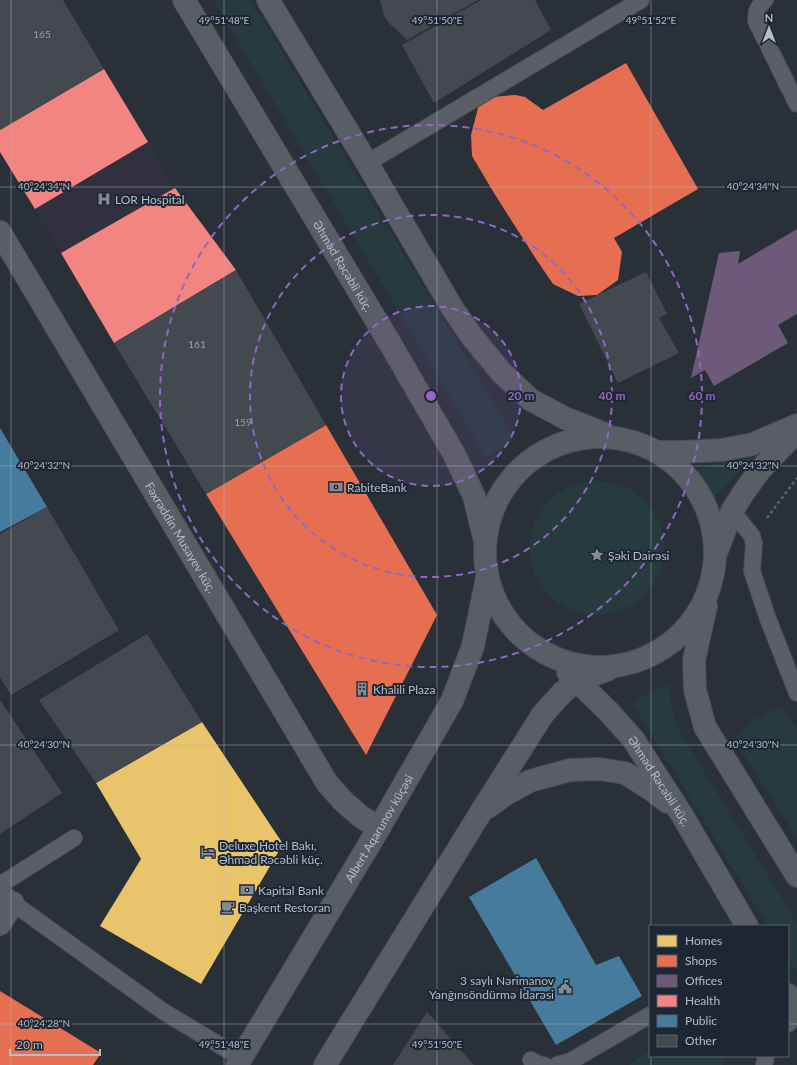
<svg xmlns="http://www.w3.org/2000/svg" width="797" height="1065" font-family="Lato,sans-serif">
	<style>
		.medical { fill: #31303e }
		.green { fill: #273a3e }
		.homes { fill: #e9c46a }
		.shops { fill: #e76f51 }
		.offices { fill: #6d597a }
		.health { fill: #f28482 }
		.public { fill: #457b9d }
		.building { fill: #444950 }
		.lines { fill: none; stroke-linecap: round; stroke-linejoin: round }
		.lane-casing { stroke: #484c53; stroke-width: 18 }
		.street-casing { stroke: #484c53; stroke-width: 24 }
		.secondary-casing { stroke: #484c53; stroke-width: 24 }
		.path { stroke: #5d636a; stroke-width: 2.5; stroke-dasharray: 3 3; stroke-linecap: butt }
		.lane { stroke: #5a5e66; stroke-width: 16 }
		.street { stroke: #5a5e66; stroke-width: 22 }
		.secondary { stroke: #595d64; stroke-width: 22 }
		.ticks { fill: none; stroke: #b4bcc9; stroke-width: 1; stroke-opacity: 0.45 }
		.ring { fill: none; stroke: #9266c3; stroke-width: 2; stroke-dasharray: 7 5 }
		.labels { text-anchor: middle; dominant-baseline: central; stroke-width: 4; stroke-linejoin: round; paint-order: stroke }
		.number-label { font-size: 10px; fill: #989fab }
		.poi-label { font-size: 12px; fill: #b4bcc9; stroke: #1d2633; text-anchor: start }
		.street-label { font-size: 12px; fill: #b4bcc9; stroke: #1d2633 }
		.ticks-label { font-size: 10px; text-anchor: middle; fill: #b4bcc9; stroke: #1d2633; stroke-width: 4; stroke-linejoin: round; paint-order: stroke }
		.centre { fill: #9266c3; stroke: #1d2633; stroke-width: 2 }
		.ring-label { font-size: 12px; text-anchor: middle; font-weight: bold; fill: #9266c3; stroke: #1d2633; stroke-width: 4; stroke-linejoin: round; paint-order: stroke }
	</style>
	<rect width="100%" height="100%" fill="#2a3038"/>
	<path class="medical" d="M148 142 175 188 61 253 35 209Z"/>
	<g class="green">
		<path d="M213 0H251L515 439 486 458Z"/>
		<path d="M760 451 714 497 696 470Z"/>
		<circle cx="597" cy="548" r="67"/>
		<path d="M669 683 671 704 679 730 797 923V973L788 958V926H768L632 703Z"/>
		<path d="M782 706 797 729V838L734 739 752 721Z"/>
		<path d="M650 1051V1056H725L722 1065H628Z"/>
	</g>
	<path class="homes" d="M202 722 283 844 201 984 100 926 141 859 96 783Z"/>
	<g class="shops">
		<path d="M626 63 698 189 614 238 622 252 618 280 597 295 578 296 553 284 536 259 494 193 472 156 471 135 479 104 492 97 515 95 525 97 543 110Z"/>
		<path d="M326 425 437 615 366 755 206 494Z"/>
		<path d="M0 991 101 1053 93 1065H0Z"/>
	</g>
	<path class="offices" d="M797 229V314L778 325 788 343 714 386 705 370 691 378 719 253 740 251 738 264Z"/>
	<g class="health">
		<path d="M104 69 148 142 35 209 0 152V130Z"/>
		<path d="M175 188 236 270 114 343 61 253Z"/>
	</g>
	<g class="public">
		<path d="M0 428 47 507 0 532Z"/>
		<path d="M536 858 596 965 619 956 642 996 556 1045 469 897Z"/>
	</g>
	<g class="building">
		<path d="M0 0H63L104 69 0 130Z"/>
		<path d="M380 0H478L407 40 390 24 384 16Z"/>
		<path d="M481 0H535L551 30 434 103 402 45Z"/>
		<path d="M236 270 326 425 206 494 114 343Z"/>
		<path d="M646 272 667 314 659 318 679 353 618 383 579 304Z"/>
		<path d="M47 507 119 630 11 695 0 677V534Z"/>
		<path d="M147 634 202 722 96 783 39 700Z"/>
		<path d="M0 700 62 793 0 834Z"/>
		<path d="M427 1012 474 1065H393Z"/>
	</g>
	<g class="lines">
		<g class="lane-casing">
			<g id="lane">
				<path d="M765 0C758 7 756 10 756 21L797 104"/>
				<path d="M367 163 641 0"/>
				<path d="M732 511 752 536 754 544 752 571 768 619 797 693"/>
				<path d="M0 885 74 838"/>
				<path d="M0 888 13 903 164 1012 241 1058"/>
				<path d="M788 1024 797 1013"/>
				<path d="M531 1060 540 1065H544"/>
				<path d="M557 1065 571 1061 650 1015"/>
				<path d="M764 1065 766 1056"/>
			</g>
		</g>
		<g class="street-casing">
			<path id="street" d="M0 924 13 903"/>
		</g>
		<g class="secondary-casing">
			<g id="secondary">
				<path id="s1" d="M184 0 391 345 454 454 474 496 484 537"/>
				<path d="M268 0 367 163 453 309 473 338 502 373 531 400 567 419 605 434"/>
				<path id="s2" d="M0 232 327 783 343 801 360 816 379 828"/>
				<circle cx="600" cy="552" r="115"/>
				<path d="M658 452H682L722 450 753 444 797 425"/>
				<path d="M716 553 732 511 744 492 760 470 797 431"/>
				<path d="M706 606 694 660 695 690 705 727 797 876"/>
				<path id="s3" d="M568 672 608 711 633 739 682 815 747 926"/>
				<path d="M488 807 506 794 530 781 570 770 599 769 625 773 652 790 667 802"/>
				<path d="M788 995 797 1010"/>
				<path id="s4" d="M237 1065 379 828 452 701 473 646 487 578"/>
				<path d="M325 1065 481 812 543 714 563 692 573 684 584 678 607 670"/>
			</g>
		</g>
		<path class="path" d="M767 518 797 478"/>
		<use href="#lane" class="lane"/>
		<use href="#street" class="street"/>
		<use href="#secondary" class="secondary"/>
	</g>
	<path class="ticks" d="M11 0V1065M224 0V1065M437 0V1065M651 0V926M0 187H797M0 466H797M0 745H797M0 1024H650M788 1024H797M651 1056V1065"/>
	<circle cx="431" cy="396" r="90" fill="#9266c3" fill-opacity=".12"/>
	<g class="ring">
		<circle cx="431" cy="396" r="90"/>
		<circle cx="431" cy="396" r="181"/>
		<circle cx="431" cy="396" r="271"/>
	</g>
	<defs>
		<g id="hospital-bare" transform="scale(1.08)"><path d="M-5-5h3v3.5h4V-5h3V5h-3V1.5h-4V5h-3Z" fill="#848b96" stroke="#1d2633" stroke-width="2.5" paint-order="stroke"/></g>
		<g id="bank-bare" transform="scale(1.08)"><path d="M-6-4H6V4H-6ZM0-2.3a2.3 2.3 0 1 0 0 4.6a2.3 2.3 0 1 0 0-4.6Z" fill="#848b96" stroke="#1d2633" stroke-width="2.5" paint-order="stroke"/></g>
		<g id="sight-bare" transform="scale(1.08)"><path d="M0-6L1.8-2.2L6-1.7L2.9 1.2L3.7 5.4L0 3.3L-3.7 5.4L-2.9 1.2L-6-1.7L-1.8-2.2Z" fill="#848b96" stroke="#1d2633" stroke-width="2.5" paint-order="stroke"/></g>
		<g id="building-bare" transform="scale(1.08)"><path d="M-4-6H4V6H1V3H-1V6H-4ZM-2.5-4.3h1.7v1.8h-1.7ZM.8-4.3h1.7v1.8H.8ZM-2.5-1h1.7V.8h-1.7ZM.8-1h1.7V.8H.8Z" fill="#848b96" stroke="#1d2633" stroke-width="2.5" paint-order="stroke"/></g>
		<g id="hotel-bare" transform="scale(1.08)"><path d="M-6-4.5h1.5V1H6V5H4.5V3h-9V5H-6ZM-4 0a1.8 1.8 0 1 1 3.6 0ZM.5 0V-2.5h3Q6-2.5 6 0Z" fill="#848b96" stroke="#1d2633" stroke-width="2.5" paint-order="stroke"/></g>
		<g id="cafe-bare" transform="scale(1.08)"><path d="M-5.5-4.5H6V0H3Q3 3.5 0 3.5H-2.5Q-5.5 3.5-5.5 0ZM3-3.2v2h1.7v-2ZM-6 4.5H4V6H-6Z" fill="#848b96" stroke="#1d2633" stroke-width="2.5" paint-order="stroke"/></g>
		<g id="civic-bare" transform="scale(1.08)"><path d="M-.6-6.5H3V-4.5H.6V-3L4-1V1h2V6H-6V1h2V-1L-.6-3ZM-1.2 2.5V6h2.4V2.5Z" fill="#848b96" stroke="#1d2633" stroke-width="2.5" paint-order="stroke"/></g>
	</defs>
	<g fill-rule="evenodd">
		<use href="#hospital-bare" x="104" y="199"/>
		<use href="#bank-bare" x="336" y="487"/>
		<use href="#sight-bare" x="597" y="555"/>
		<use href="#building-bare" x="362" y="689"/>
		<use href="#hotel-bare" x="208" y="852"/>
		<use href="#bank-bare" x="247" y="890"/>
		<use href="#cafe-bare" x="228" y="907"/>
		<use href="#civic-bare" x="565" y="987"/>
	</g>
	<g class="labels">
		<g class="number-label">
			<text x="42" y="34">165</text>
			<text x="197" y="344">161</text>
			<text x="243" y="422">159</text>
		</g>
		<g class="poi-label">
			<text x="115" y="199">LOR Hospital</text>
			<text x="347" y="487">RabiteBank</text>
			<text x="608" y="555">Şəki Dairəsi</text>
			<text x="373" y="689">Khalili Plaza</text>
			<text x="219" y="845">Deluxe Hotel Bakı,<tspan x="219" dy="14">Əhməd Rəcəbli küç.</tspan></text>
			<text x="258" y="890">Kapital Bank</text>
			<text x="239" y="907">Başkent Restoran</text>
			<text x="554" y="980" text-anchor="end">3 saylı Nərimanov<tspan x="554" dy="14">Yanğınsöndürmə İdarəsi</tspan></text>
		</g>
		<g class="street-label">
			<text stroke="none"><textPath href="#s1" startOffset="310">Əhməd Rəcəbli küç.</textPath></text>
			<text stroke="none"><textPath href="#s2" startOffset="355">Fəxrəddin Musayev küç.</textPath></text>
			<text stroke="none"><textPath href="#s3" startOffset="143">Əhməd Rəcəbli küç.</textPath></text>
			<text stroke="none"><textPath href="#s4" startOffset="276">Albert Aqarunov küçəsi</textPath></text>
		</g>
	</g>
	<g class="ticks-label">
		<text x="224" y="24">49°51'48"E</text>
		<text x="437" y="24">49°51'50"E</text>
		<text x="651" y="24">49°51'52"E</text>
		<text x="44" y="190">40°24'34"N</text>
		<text x="753" y="190">40°24'34"N</text>
		<text x="44" y="469">40°24'32"N</text>
		<text x="753" y="469">40°24'32"N</text>
		<text x="44" y="748">40°24'30"N</text>
		<text x="753" y="748">40°24'30"N</text>
		<text x="44" y="1027">40°24'28"N</text>
		<text x="224" y="1048">49°51'48"E</text>
		<text x="437" y="1048">49°51'50"E</text>
	</g>
	<circle cx="431" cy="396" r="6" class="centre"/>
	<g class="ring-label">
		<text x="521" y="400">20 m</text>
		<text x="612" y="400">40 m</text>
		<text x="702" y="400">60 m</text>
	</g>
	<rect x="649" y="925" width="140" height="132" fill="#1d2633" stroke="#59626f"/>
	<rect x="657" y="935" width="20" height="12" fill="#e9c46a" stroke="#59626f"/>
	<text x="685" y="945" font-size="12" fill="#b4bcc9">Homes</text>
	<rect x="657" y="955" width="20" height="12" fill="#e76f51" stroke="#59626f"/>
	<text x="685" y="965" font-size="12" fill="#b4bcc9">Shops</text>
	<rect x="657" y="975" width="20" height="12" fill="#6d597a" stroke="#59626f"/>
	<text x="685" y="985" font-size="12" fill="#b4bcc9">Offices</text>
	<rect x="657" y="995" width="20" height="12" fill="#f28482" stroke="#59626f"/>
	<text x="685" y="1005" font-size="12" fill="#b4bcc9">Health</text>
	<rect x="657" y="1015" width="20" height="12" fill="#457b9d" stroke="#59626f"/>
	<text x="685" y="1025" font-size="12" fill="#b4bcc9">Public</text>
	<rect x="657" y="1035" width="20" height="12" fill="#444950" stroke="#59626f"/>
	<text x="685" y="1045" font-size="12" fill="#b4bcc9">Other</text>
	<g transform="translate(769 28)" stroke="#1d2633" stroke-width="3" paint-order="stroke">
	<path d="M0-3L7 15L0 10L-7 15Z" fill="#b4bcc9"/>
	<text y="-6" font-size="11" font-weight="bold" text-anchor="middle" fill="#b4bcc9">N</text>
	</g>
	<path d="M10 1049v6h90v-6" fill="none" stroke="#b4bcc9" stroke-width="2"/>
	<text x="16" y="1049" font-size="12" fill="#b4bcc9" stroke="#1d2633" stroke-width="3" paint-order="stroke">20 m</text>
</svg>
